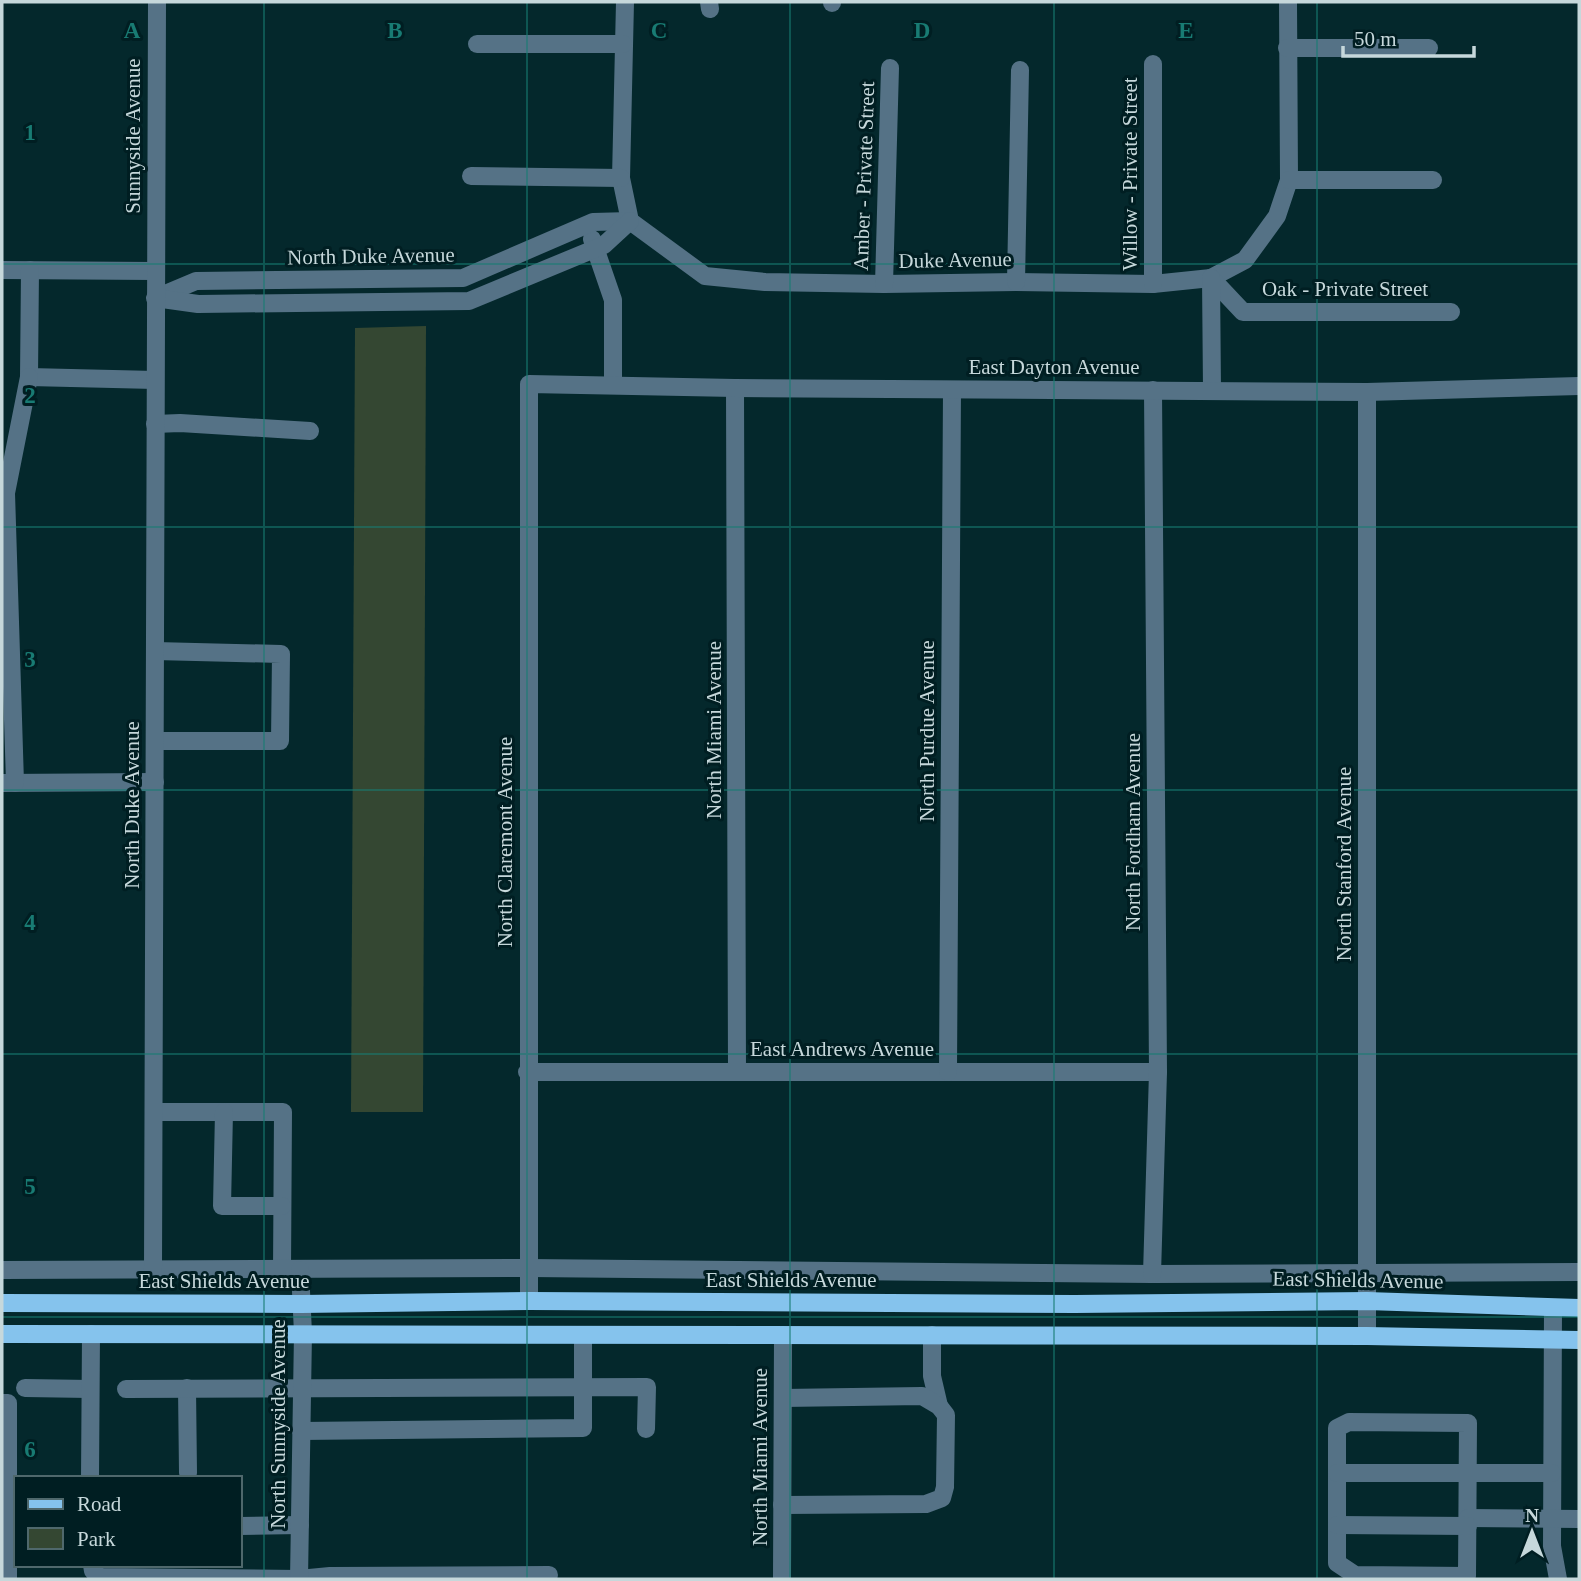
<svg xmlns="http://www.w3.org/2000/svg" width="1581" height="1581" font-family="'Times New Roman',serif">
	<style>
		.green { fill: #344732 }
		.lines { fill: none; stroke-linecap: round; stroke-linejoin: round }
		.minor { stroke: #557286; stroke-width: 18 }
		.major { stroke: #85c3ed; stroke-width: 18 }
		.grid { fill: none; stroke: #187b73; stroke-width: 2; stroke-opacity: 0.55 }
		.labels { text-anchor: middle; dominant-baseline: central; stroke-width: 6; stroke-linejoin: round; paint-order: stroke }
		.street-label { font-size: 21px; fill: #c6d8db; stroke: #001e22 }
		.grid-label { font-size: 23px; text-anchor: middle; font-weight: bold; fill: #187b73; stroke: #001e22; stroke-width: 6; stroke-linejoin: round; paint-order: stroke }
	</style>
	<rect width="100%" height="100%" fill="#04282c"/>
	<path class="green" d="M426 326 423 1112H351L355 328Z"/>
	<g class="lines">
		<g class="minor">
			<path d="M625 2 621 178 630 221 705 276 765 282 884 284 1016 282 1153 284 1211 278 1245 260 1277 216 1289 180 1288 2"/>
			<path d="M709 2 710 9"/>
			<path d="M832 2V3"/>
			<path d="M477 44H623"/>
			<path d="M1287 48H1429"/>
			<path d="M1153 64V284"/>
			<path d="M471 176 621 178"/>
			<path d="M1289 180H1433"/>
			<path d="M592 239 613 300V384"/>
			<path d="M2 270 155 271"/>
			<path d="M30 270 29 377 155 380"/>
			<path d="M1211 278 1243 312H1451"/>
			<path d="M1211 278 1212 390"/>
			<path d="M1016 282 1020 70"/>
			<path d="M884 284 890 68"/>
			<path d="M158 297 196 281 463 278 593 222 630 221"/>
			<path d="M155 298 198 304 469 301 604 245 630 221"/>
			<path d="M735 388 737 1072"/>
			<path d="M1367 392V1336"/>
			<path d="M155 424 180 423 310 431"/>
			<path d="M155 651 281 654 280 741H155"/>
			<path d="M2 783 155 782"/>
			<path d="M15 783 6 493 29 377"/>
			<path d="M527 1072H1158"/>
			<path d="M948 1072 952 390"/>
			<path d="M154 1112H283L282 1270"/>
			<path d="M224 1112 222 1206H282"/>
			<path d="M2 1270 529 1268 1152 1274 1579 1272"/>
			<path d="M153 1270 157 2"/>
			<path d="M1152 1274 1158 1072 1153 390"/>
			<path d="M529 1301V384L735 388 1367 392 1579 386"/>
			<path d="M1553 1308 1552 1546 1558 1579"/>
			<path d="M932 1335V1376L939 1406"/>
			<path d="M25 1388 90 1389"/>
			<path d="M187 1388 188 1473"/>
			<path d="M126 1389 647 1387 646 1429"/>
			<path d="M2 1403H8V1579"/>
			<path d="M1349 1422 1468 1423 1467 1576 1355 1575 1337 1563V1428Z"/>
			<path d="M301 1431 583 1428V1335"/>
			<path d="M1337 1473H1552"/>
			<path d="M90 1478 91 1334"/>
			<path d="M782 1505 926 1504 942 1498 945 1487 946 1415 939 1406 922 1396 783 1398"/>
			<path d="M1468 1518 1579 1519"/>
			<path d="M1337 1525 1468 1526"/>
			<path d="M240 1526 300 1525"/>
			<path d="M92 1565 93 1571 100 1577 299 1579 330 1576 549 1575"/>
			<path d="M299 1579 303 1333 300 1270"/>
			<path d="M782 1579 783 1335"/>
		</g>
		<g class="major">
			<path d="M2 1303 301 1304 529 1301 1075 1304 1367 1301 1579 1308"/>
			<path d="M2 1334 1367 1336 1579 1340"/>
		</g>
	</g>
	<path class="grid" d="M264 2V1579M527 2V1579M790 2V1579M1054 2V1579M1317 2V1579M2 264H1579M2 527H1579M2 790H1579M2 1054H1579M2 1317H1579"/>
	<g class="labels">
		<g class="street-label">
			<text transform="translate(133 136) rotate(-90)">Sunnyside Avenue</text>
			<text transform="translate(1130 174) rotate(-90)">Willow - Private Street</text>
			<text transform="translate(864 176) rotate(-88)">Amber - Private Street</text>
			<text transform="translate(371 256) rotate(-1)">North Duke Avenue</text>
			<text transform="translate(955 260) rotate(-1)">Duke Avenue</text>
			<text x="1345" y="289">Oak - Private Street</text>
			<text x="1054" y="367">East Dayton Avenue</text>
			<text transform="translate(714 730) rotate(-90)">North Miami Avenue</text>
			<text transform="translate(927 731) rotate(-90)">North Purdue Avenue</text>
			<text transform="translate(132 805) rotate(-90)">North Duke Avenue</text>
			<text transform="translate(1133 832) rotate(-90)">North Fordham Avenue</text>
			<text transform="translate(505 842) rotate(-90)">North Claremont Avenue</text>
			<text transform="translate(1344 864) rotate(-90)">North Stanford Avenue</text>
			<text x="842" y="1049">East Andrews Avenue</text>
			<text x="791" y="1280">East Shields Avenue</text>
			<text transform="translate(1358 1280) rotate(1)">East Shields Avenue</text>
			<text x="224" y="1281">East Shields Avenue</text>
			<text transform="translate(278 1424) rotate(-90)">North Sunnyside Avenue</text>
			<text transform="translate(760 1457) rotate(-90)">North Miami Avenue</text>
		</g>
	</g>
	<g class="grid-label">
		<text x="132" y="38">A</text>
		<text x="395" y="38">B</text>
		<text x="659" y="38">C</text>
		<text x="922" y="38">D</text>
		<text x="1186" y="38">E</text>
		<text x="30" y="140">1</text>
		<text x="30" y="403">2</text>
		<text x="30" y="667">3</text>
		<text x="30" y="930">4</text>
		<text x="30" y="1194">5</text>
		<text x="30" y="1457">6</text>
	</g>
	<rect width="1581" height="1581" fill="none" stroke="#c6d8db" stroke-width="7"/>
	<rect x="14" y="1476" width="228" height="91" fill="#001e22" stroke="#4f686c" stroke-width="2"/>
	<rect x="28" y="1499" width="35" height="10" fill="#85c3ed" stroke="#4f686c" stroke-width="2"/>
	<text x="77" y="1511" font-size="21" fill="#c6d8db">Road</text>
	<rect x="28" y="1528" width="35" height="21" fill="#344732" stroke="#4f686c" stroke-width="2"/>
	<text x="77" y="1546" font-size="21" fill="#c6d8db">Park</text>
	<g transform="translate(1532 1532)" stroke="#001e22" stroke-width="5" paint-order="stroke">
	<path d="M0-5L12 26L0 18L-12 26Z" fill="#c6d8db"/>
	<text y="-10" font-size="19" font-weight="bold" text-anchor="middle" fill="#c6d8db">N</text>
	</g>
	<path d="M1343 46v10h131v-10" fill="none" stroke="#c6d8db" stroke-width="3.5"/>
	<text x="1354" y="46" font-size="21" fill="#c6d8db" stroke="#001e22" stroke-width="5" paint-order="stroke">50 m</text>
</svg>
